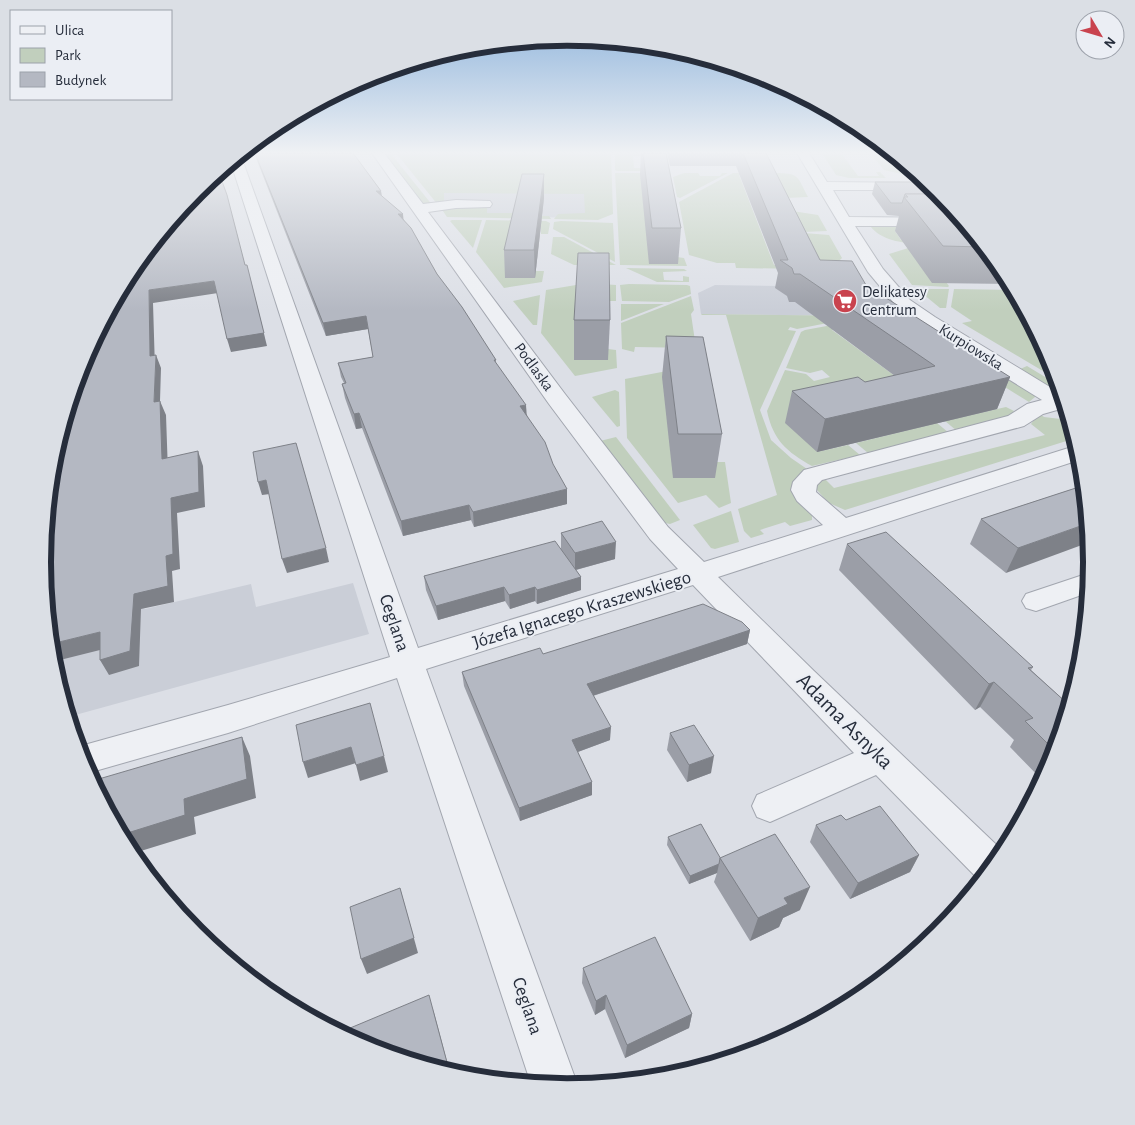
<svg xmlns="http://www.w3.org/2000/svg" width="1135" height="1125" font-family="'Alegreya Sans',sans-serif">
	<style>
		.built { fill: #caced7 }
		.green { fill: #c1cfbd }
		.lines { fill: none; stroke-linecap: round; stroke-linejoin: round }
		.minor-casing { stroke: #a2a6af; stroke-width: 2 }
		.minor { fill: #eef0f4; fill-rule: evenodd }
		.wall { fill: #9b9ea7 }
		.shaded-wall { fill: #7e8188 }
		.building { fill: #b4b8c2; stroke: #7e8188 }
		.labels { text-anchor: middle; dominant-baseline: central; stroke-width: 4; stroke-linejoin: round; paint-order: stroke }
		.far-poi-label { font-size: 16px; fill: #262d3b; stroke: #ebeef4; text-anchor: start }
		.far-street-label { font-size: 16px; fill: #262d3b; stroke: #ebeef4 }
		.street-label { font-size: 19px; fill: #262d3b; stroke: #ebeef4 }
		.near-street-label { font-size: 22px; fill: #262d3b; stroke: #ebeef4 }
		.rim { fill: none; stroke: #262d3b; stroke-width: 6 }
	</style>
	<rect width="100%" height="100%" fill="#dcdfe6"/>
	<g class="built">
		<path d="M600 173V218L447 216 420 180Z"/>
		<path d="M715 285 845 287 859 316 701 314 698 293Z"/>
		<path d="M43 562 145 609 251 584 256 607 353 583 369 634 68 717 53 665Z"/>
	</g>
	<g class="green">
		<path d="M396 153H611L613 214 598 220 554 219 558 214 585 213 584 194 444 193V204L438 205Z"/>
		<path d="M615 153H664L663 156H633L634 168H668L666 171H617L615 170Z"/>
		<path d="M822 153H841L858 176H879L876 172H880L886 178H849L836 175Z"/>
		<path d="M870 153H892L920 176 906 175 884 170Z"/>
		<path d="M384 155H392L433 206 420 204Z"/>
		<path d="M615 173H666L677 257 684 258 687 266 620 265Z"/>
		<path d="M684 173H698L700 176H720L722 173H728L680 198 677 197 673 177Z"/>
		<path d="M733 173H764L739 175 774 265H803L807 269 736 268 735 263H717L689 255 679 202Z"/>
		<path d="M774 173C800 173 797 176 808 197L786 198Z"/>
		<path d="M487 206V213H535L534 216H549L551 219 447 217 441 208Z"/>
		<path d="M792 211 818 215 827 231 803 232Z"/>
		<path d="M482 220 473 248 450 221 452 220Z"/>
		<path d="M486 220 546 221 550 223 548 234H541V227H516L505 277 534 278 536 271H544L542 282 504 288 476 252Z"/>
		<path d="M561 221 613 223 615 262 553 229 554 222Z"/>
		<path d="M868 223 966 224 895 231 901 240 915 241 916 243C898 243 878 239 868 223Z"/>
		<path d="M804 233 829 235 842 258 830 269H819Z"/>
		<path d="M553 237H564L616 265H574L551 254Z"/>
		<path d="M918 245 949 286 948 287 912 285 889 254Z"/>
		<path d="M626 268 684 269 687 271 663 272 664 280 683 281V276L689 277V282H657Z"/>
		<path d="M588 283 616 285V301H608V360V349L616 350 617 368 575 376 541 333 546 290Z"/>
		<path d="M629 284 687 285 690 286 691 294 669 302 622 301 620 285Z"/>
		<path d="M917 289H949L946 308H940Z"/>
		<path d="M954 289 1014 290 1053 362 1058 380 962 323 972 321 951 307Z"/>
		<path d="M540 295 537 325H533L513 301Z"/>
		<path d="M691 296 694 310 691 314 696 348 635 347 634 352 622 349 621 323Z"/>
		<path d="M621 304H664L621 321Z"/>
		<path d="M701 314 863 316 797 329 790 327 788 330 796 331 760 410 771 440 791 458 807 469 799 475 796 481 812 514V520L790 526 785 522 760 530 764 534 751 538 744 531 738 509 777 495 726 315H702Z"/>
		<path d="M843 323 832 330 925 398 817 452 848 445 860 455 812 466C787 452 773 440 767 411L785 370 806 374 814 381 830 377 822 370 810 373 786 368 801 332 805 330Z"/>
		<path d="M1027 366 1060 386 1064 398 1018 370Z"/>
		<path d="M667 371H702L698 378 663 377 712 462H725L731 503 719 508 706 495 678 503 627 438 625 379Z"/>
		<path d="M998 373 1035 395V397L1029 402 984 374Z"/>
		<path d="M615 390 619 392 620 426 617 427 592 397Z"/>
		<path d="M1006 407 1014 411 1009 418 957 431 945 421Z"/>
		<path d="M1039 413 1044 417 1069 420 1076 438 845 510 829 503 816 489V484L821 479 826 480 834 488 1045 435 1031 424Z"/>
		<path d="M937 423 949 433 868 453 856 443Z"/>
		<path d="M616 437 680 520 670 524 665 523 600 441Z"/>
		<path d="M731 511 739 542 715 549 711 548 693 525Z"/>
	</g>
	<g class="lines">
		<g class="minor-casing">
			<g id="minor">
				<path d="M372 153H384L423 204 456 200 490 201 492 204 490 207 456 208 428 212 565 394 668 527 704 562 823 525 797 501 791 490 793 482 804 470 1008 416 1027 404 1042 400 921 325 898 308 868 272 797 153H809L827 182 928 183 937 190H833L849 217 960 218 967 226H855L883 269 910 300 935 317 1063 395 1068 412 1057 410 1043 414 1024 426 822 480 817 485 816 492 846 518 1078 445 1082 459 718 577 814 671 1005 853 981 882 876 775 770 822 757 817 752 806 757 795 854 753 693 585 426 669 578 1086 567 1087 531 1084 397 678 228 733 88 773 77 747 228 705 390 657 231 163 239 156 242 159 418 648 678 569 650 539 549 404Z"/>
				<path d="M1092 572 1090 592 1036 611 1026 608 1022 601 1026 594Z"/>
			</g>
		</g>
		<use href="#minor" class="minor"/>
	</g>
	<g class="wall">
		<path d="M254 153H353L381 191 382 196 404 220 437 274 496 360V364L527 415 567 504 474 527 471 520 403 536 362 428 356 429 345 398 342 384 344 383 341 377 338 363 373 357 368 329 326 336Z"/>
		<path d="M641 153H666L681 228 678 264H649L640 174Z"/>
		<path d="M667 153H766L820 260 873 297 1010 377 997 409 817 452 785 423 792 391 865 382 895 376 795 302H789L787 296 775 288 778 273 736 166H670Z"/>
		<path d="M544 174V198L535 278H505L504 250Z"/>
		<path d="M875 182 927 194H941L1004 271 1011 284 932 283 895 231 899 216 887 215 872 194Z"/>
		<path d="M574 320H610L608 360H574Z"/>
		<path d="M666 336 722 434 715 478H673L662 377Z"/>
		<path d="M1085 485 1006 573 970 544 981 519Z"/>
		<path d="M561 533 615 559 576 570 581 577V590L537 604 535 601 510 609 505 601 438 620 426 590 424 576 561 549Z"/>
		<path d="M847 544 1033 667 1031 670 1068 704H1071L1052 764 1043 781 1010 747 1014 740 980 707 975 710 839 570Z"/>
		<path d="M750 630 747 644 593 696 610 740 578 752 592 782V795L520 821 464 686 462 672 543 654Z"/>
		<path d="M670 733 711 773 687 782 667 750Z"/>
		<path d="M846 820 919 855 910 872 850 899 810 842 816 825Z"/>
		<path d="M668 837 720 858 800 910 783 918 779 927 750 941 714 882 717 873 689 884 667 845Z"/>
		<path d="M583 968 692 1014 689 1028 625 1058 605 1009 595 1015 582 983Z"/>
		<path d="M857 1000 801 1030V1029L807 1016Z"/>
	</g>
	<g class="shaded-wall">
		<path d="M544 174V198L535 278 534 250Z"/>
		<path d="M376 191H381L382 202Z"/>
		<path d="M398 214H403L404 225Z"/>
		<path d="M250 277 267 346 231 352 227 339Z"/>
		<path d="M214 281 218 293 153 303 155 369 150 356 149 290Z"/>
		<path d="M366 316 368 329 326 336 323 323Z"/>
		<path d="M156 355 161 368 160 401 166 415 168 473 162 459 154 402Z"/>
		<path d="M1010 377 997 409 817 452 825 419Z"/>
		<path d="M526 405 527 419 520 406Z"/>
		<path d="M359 413 362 428 356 429 354 414Z"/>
		<path d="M198 451 203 466 205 507 177 513 180 569 172 571 174 602 141 609 139 666 109 675 100 660 134 594 166 556 171 498Z"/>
		<path d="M266 480 270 494 262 495 258 482Z"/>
		<path d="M567 489V504L474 527 473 512Z"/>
		<path d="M469 505 471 520 403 536 401 521Z"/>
		<path d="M1089 523 1090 542 1006 573 1018 548Z"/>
		<path d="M616 542 615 559 575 570V553Z"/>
		<path d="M326 548 329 562 287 573 282 559Z"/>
		<path d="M581 577V590L537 604V590Z"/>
		<path d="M504 587 505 601 438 620 436 606Z"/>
		<path d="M535 587V601L510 609 509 595Z"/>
		<path d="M750 630 747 644 586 698 587 684Z"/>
		<path d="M100 632 108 648 52 662 51 644Z"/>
		<path d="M994 682 980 707 975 710 989 684Z"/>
		<path d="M611 727 610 740 572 754V740Z"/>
		<path d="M242 737 250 756 256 798 194 817 196 834 131 854 121 835Z"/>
		<path d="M351 747 356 763 308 778 303 762Z"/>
		<path d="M384 756 388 772 360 781 356 765Z"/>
		<path d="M714 756 711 773 687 782 689 765Z"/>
		<path d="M592 782V795L520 821 519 808Z"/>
		<path d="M919 855 910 872 850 899 858 883Z"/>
		<path d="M719 864 717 873 689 884 690 876Z"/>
		<path d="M810 887 800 910 783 918 779 927 750 941 758 918 784 898Z"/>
		<path d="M400 888 418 953 367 974 361 959Z"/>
		<path d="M606 995 605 1009 595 1015 596 1001Z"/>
		<path d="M433 1009 450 1073 440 1070Z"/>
		<path d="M692 1014 689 1028 625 1058 627 1045Z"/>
	</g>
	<g class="building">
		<path d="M255 153H353L381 191H376L403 214H398L411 228 437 274 462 307 496 360H494L526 405 520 406 545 442 553 464 567 489 473 512 469 505 401 521 359 413 354 414 342 384 346 383 338 363 373 357 366 316 323 323Z"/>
		<path d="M643 153H666L681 228H652Z"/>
		<path d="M743 153H766L820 260 852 261 873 297 883 296 1010 377 825 419 792 391 858 377 865 382 935 366 800 274H794L792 268 780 260H788Z"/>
		<path d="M219 173 227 195 245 265H247L264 333 227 339 214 281 149 290 150 356 156 355 154 402 160 401 162 459 198 451 199 492 171 498 173 554 166 556 168 586 134 594 130 651 100 660V632L51 644 42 562 53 460 83 361 131 271 196 191Z"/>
		<path d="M522 174H544L534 250H504Z"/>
		<path d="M875 182H917L927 194H905L902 203H891Z"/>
		<path d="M905 194H941L984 247 943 246 904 197H908Z"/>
		<path d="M578 253H609L610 320H574Z"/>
		<path d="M666 336 703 337 722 434H678Z"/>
		<path d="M296 443 326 548 282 559 266 480 258 482 253 452Z"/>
		<path d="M1085 485 1089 523 1018 548 981 519Z"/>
		<path d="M602 521 616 542 575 553 561 533Z"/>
		<path d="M886 532 1033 667 1028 668 1068 704H1071L1056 752 1025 721 1033 718 994 682 989 684 847 544Z"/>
		<path d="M555 541 581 577 537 590 535 587 509 595 504 587 436 606 424 576Z"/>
		<path d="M703 604 742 622 750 630 587 684 611 727 572 740 592 782 519 808 462 672 540 648 543 654Z"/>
		<path d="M370 703 384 756 356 765 351 747 303 762 296 725Z"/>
		<path d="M694 725 714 756 689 765 670 733Z"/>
		<path d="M242 737 247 779 184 799 185 815 121 835 92 781Z"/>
		<path d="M880 806 919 855 858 883 816 825 841 815 846 820Z"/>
		<path d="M701 824 722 861 720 858 719 864 690 876 668 837Z"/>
		<path d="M775 834 810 887 784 898 788 904 758 918 720 858Z"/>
		<path d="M400 888 414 938 361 959 350 907Z"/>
		<path d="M655 937 692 1014 627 1045 606 995 596 1001 583 968Z"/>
		<path d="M429 995 448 1066 440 1070 366 1047 344 1035 343 1031Z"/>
		<path d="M854 995 857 1000 812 1024 807 1016Z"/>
	</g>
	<linearGradient id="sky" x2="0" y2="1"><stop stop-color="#88b0da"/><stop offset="0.49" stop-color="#eff1f4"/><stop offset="1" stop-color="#eff1f4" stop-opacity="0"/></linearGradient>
	<rect width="1135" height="311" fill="url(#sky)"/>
	<defs>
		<g id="supermarket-disc" transform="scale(1.25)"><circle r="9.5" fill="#c9434e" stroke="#ebeef4"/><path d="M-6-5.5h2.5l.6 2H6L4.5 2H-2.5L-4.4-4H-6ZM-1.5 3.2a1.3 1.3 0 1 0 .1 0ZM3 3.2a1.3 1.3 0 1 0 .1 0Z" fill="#fff"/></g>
	</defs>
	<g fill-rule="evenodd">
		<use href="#supermarket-disc" x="845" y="301"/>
	</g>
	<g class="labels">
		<g class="far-poi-label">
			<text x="862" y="292">Delikatesy<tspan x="862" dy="18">Centrum</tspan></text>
		</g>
		<g class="far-street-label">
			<text transform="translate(971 347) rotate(32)">Kurpiowska</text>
			<text transform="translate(534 367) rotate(54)">Podlaska</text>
		</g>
		<g class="street-label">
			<text transform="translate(582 610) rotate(-17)">Józefa Ignacego Kraszewskiego</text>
			<text transform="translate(394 623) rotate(71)">Ceglana</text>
			<text transform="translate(527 1006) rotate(71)">Ceglana</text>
		</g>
		<g class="near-street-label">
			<text transform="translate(845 721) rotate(45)">Adama Asnyka</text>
		</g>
	</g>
	<path d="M0 0H1135V1125H0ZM51 562a516 516 0 1 1 1032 0a516 516 0 1 1-1032 0Z" fill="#dbdfe5" fill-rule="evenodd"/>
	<path class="rim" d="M51 562a516 516 0 1 1 1032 0a516 516 0 1 1-1032 0Z"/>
	<rect x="10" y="10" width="162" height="90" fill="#ebeef4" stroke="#9ca1aa"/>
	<rect x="20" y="26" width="25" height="8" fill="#eef0f4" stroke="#9ca1aa"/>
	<text x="55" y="35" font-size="15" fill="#262d3b">Ulica</text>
	<rect x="20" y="48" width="25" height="15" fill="#c1cfbd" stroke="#9ca1aa"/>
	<text x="55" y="60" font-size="15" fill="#262d3b">Park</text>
	<rect x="20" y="72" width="25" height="15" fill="#b4b8c2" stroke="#9ca1aa"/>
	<text x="55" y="85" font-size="15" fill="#262d3b">Budynek</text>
	<g transform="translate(1100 35) rotate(128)"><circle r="24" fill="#ebeef4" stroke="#9ca1aa"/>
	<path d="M0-4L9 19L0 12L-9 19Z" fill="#c9434e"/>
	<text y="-8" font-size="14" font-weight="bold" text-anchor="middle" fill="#262d3b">N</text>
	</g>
</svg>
